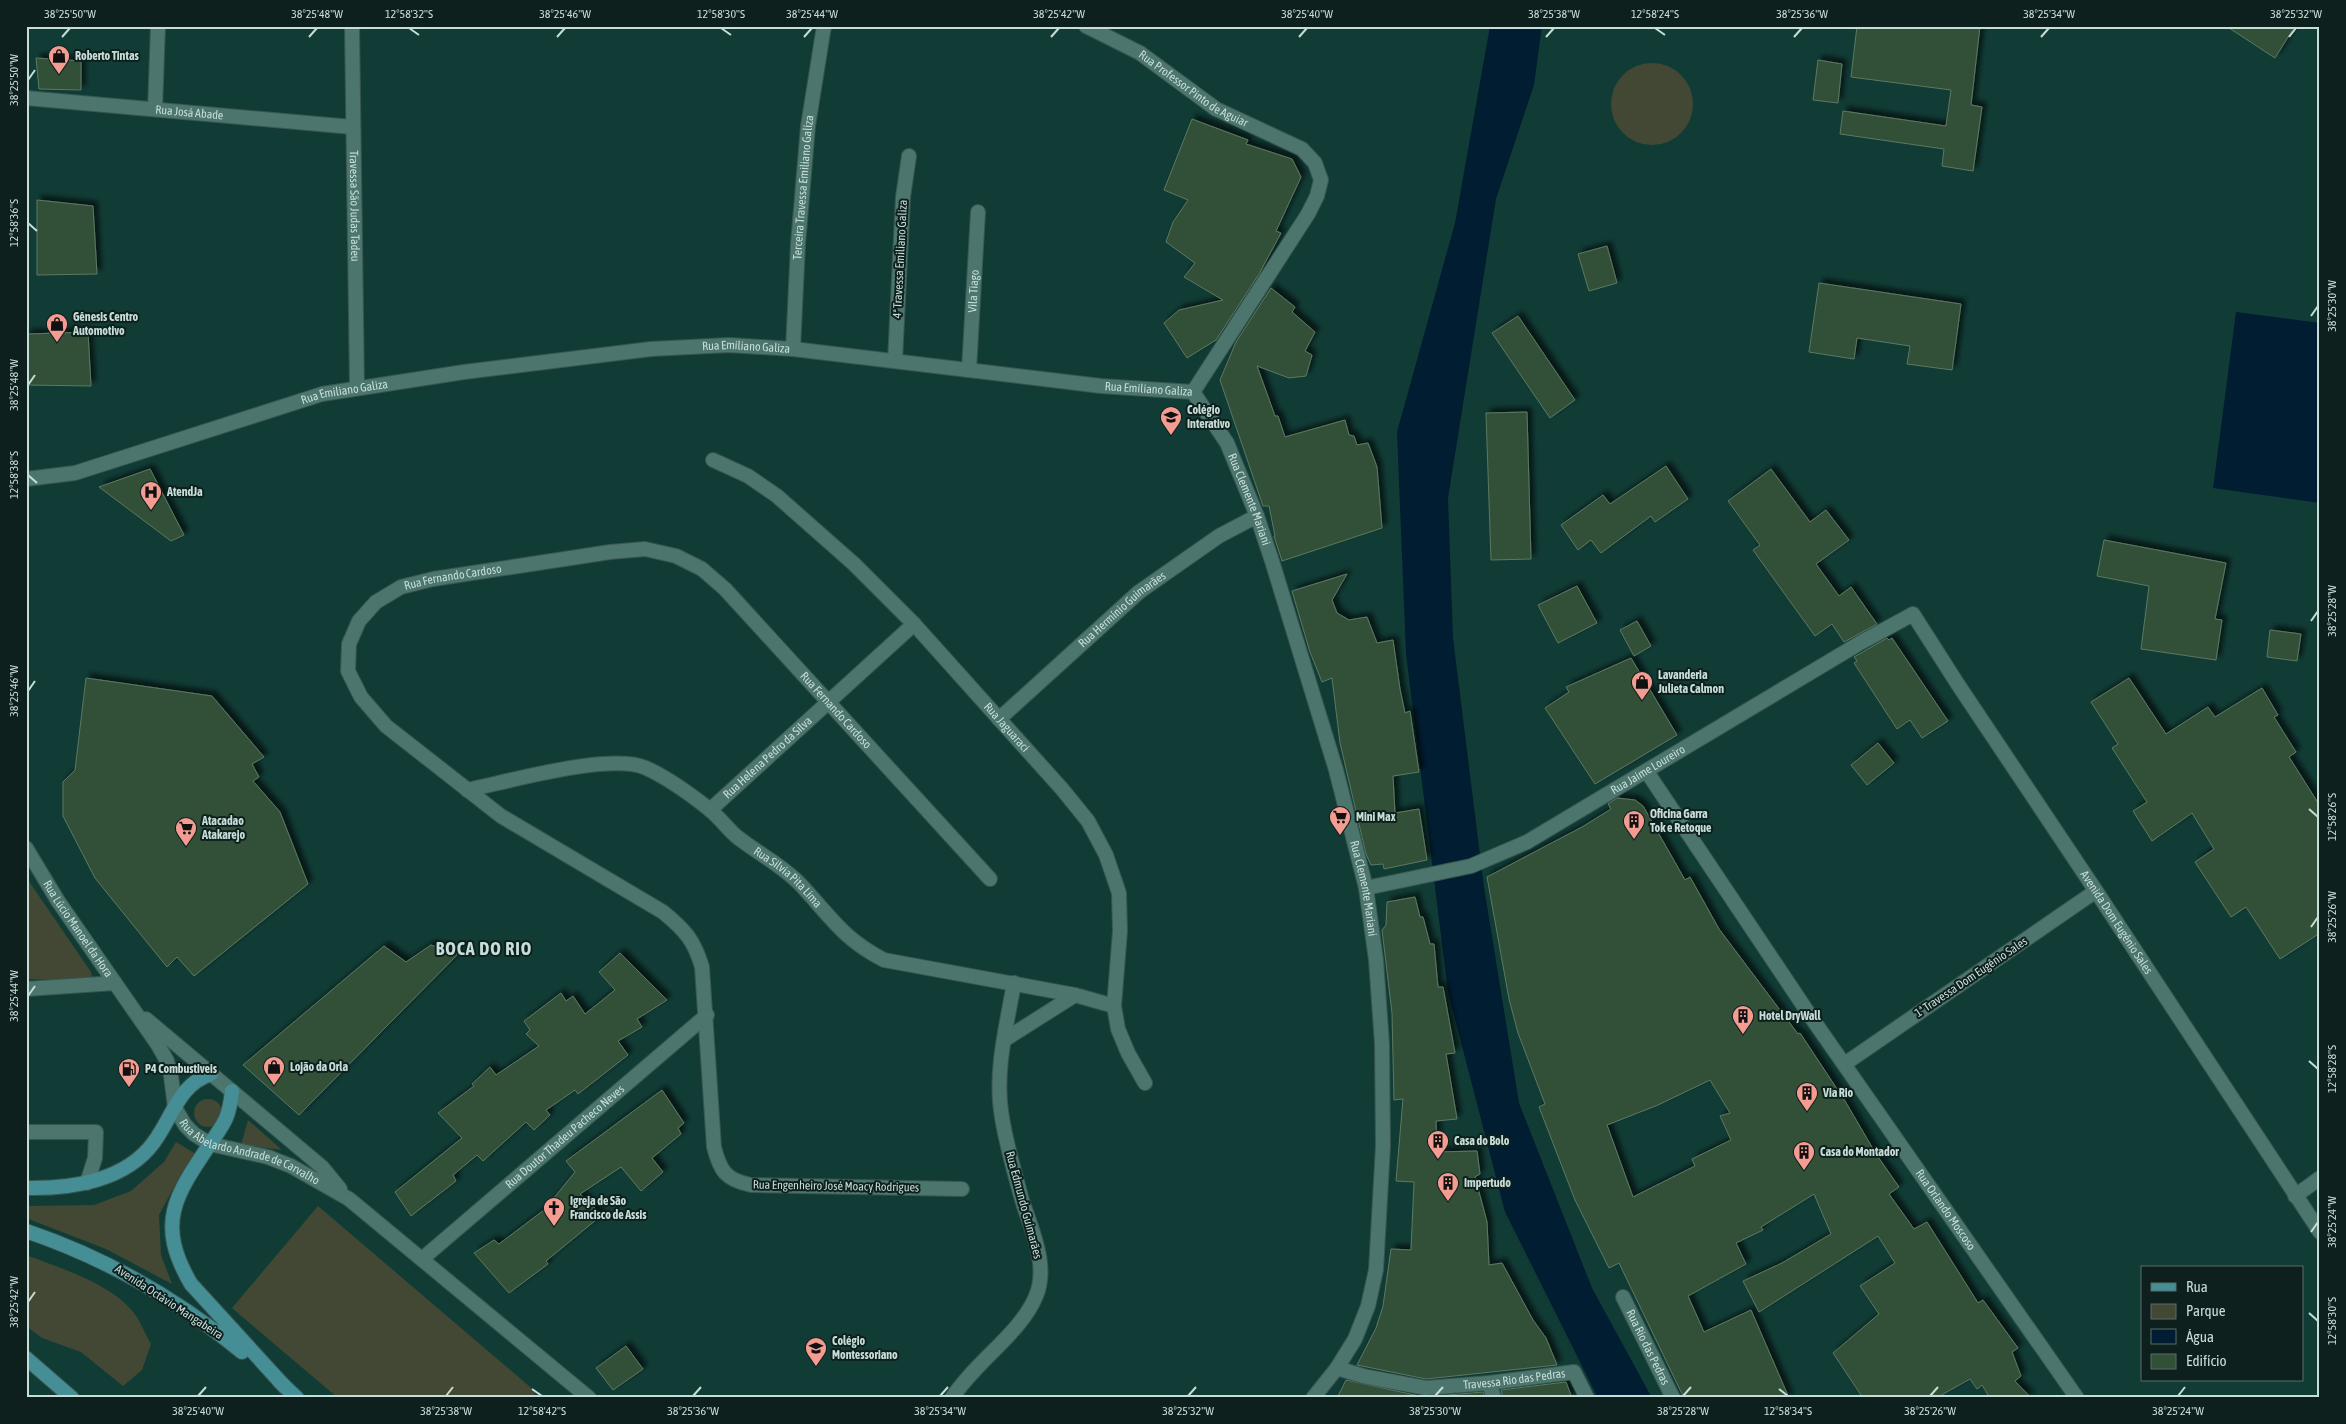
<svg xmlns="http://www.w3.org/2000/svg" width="2346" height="1424" font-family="'Asap Condensed',sans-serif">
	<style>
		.green { fill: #424833 }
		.water { fill: #011d31 }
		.building { fill: #324f38; stroke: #5c7962; fill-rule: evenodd; filter: url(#shadow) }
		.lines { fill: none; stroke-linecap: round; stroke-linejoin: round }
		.minor-casing { stroke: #385651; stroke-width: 16 }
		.tertiary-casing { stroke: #385651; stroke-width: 16 }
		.primary-casing { stroke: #385651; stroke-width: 16 }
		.minor { stroke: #4b756d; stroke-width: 14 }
		.tertiary { stroke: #4b756d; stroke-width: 14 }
		.primary { stroke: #468e95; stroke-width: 14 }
		.ticks { fill: none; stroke: #c6ddd8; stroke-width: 2 }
		.labels { text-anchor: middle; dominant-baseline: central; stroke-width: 4; stroke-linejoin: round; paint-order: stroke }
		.poi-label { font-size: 12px; font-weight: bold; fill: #c6ddd8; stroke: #0e201d; text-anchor: start }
		.street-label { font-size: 12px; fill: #c6ddd8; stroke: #0e201d }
		.district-label { font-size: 18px; font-weight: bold; letter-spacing: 1px; fill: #c6ddd8; stroke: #0e201d }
		.neatline { fill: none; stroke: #c6ddd8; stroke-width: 2 }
		.ticks-label { font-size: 12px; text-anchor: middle; fill: #c6ddd8 }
	</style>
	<defs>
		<filter id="shadow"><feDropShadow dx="4.5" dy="-4.5" stdDeviation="2.5" flood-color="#0009"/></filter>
	</defs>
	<rect width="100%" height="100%" fill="#113c36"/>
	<g class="green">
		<circle cx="1652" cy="104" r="41"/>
		<path d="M26 877 91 972 92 979 79 981 26 979Z"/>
		<circle cx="208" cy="1113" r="14"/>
		<path d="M248 1120 282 1150 241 1145Z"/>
		<path d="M176 1142 199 1156 181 1174 159 1215 161 1255 172 1284 106 1249 26 1218V1206L94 1205 131 1191 164 1162Z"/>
		<path d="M318 1206 536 1392 531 1398H338L232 1308Z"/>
		<path d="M26 1255C60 1268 112 1284 134 1313 141 1322 145 1334 151 1344L142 1370 123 1386 81 1352 42 1338 26 1326Z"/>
	</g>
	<g class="water">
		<path d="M1490 26H1542L1534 85 1496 199 1448 498 1453 638 1484 887 1519 1103 1592 1288 1652 1398H1598L1505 1212 1448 992 1406 654 1397 432 1455 223Z"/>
		<path d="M2236 312 2320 323V503L2213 488Z"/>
	</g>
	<g class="building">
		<path d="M1857 26H1980L1971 105 1982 107 1973 171 1942 166 1944 149 1840 134 1843 111 1946 126 1951 90 1851 77Z"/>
		<path d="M2226 26H2295L2275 58Z"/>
		<path d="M36 58 81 61V90L39 89Z"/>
		<path d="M1818 60 1842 64 1838 103 1813 100Z"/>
		<path d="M1192 119 1248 140 1246 144 1292 159 1301 177 1276 231 1281 233 1259 274 1216 340 1187 358 1164 323 1179 310 1223 300 1184 277 1195 263 1166 242 1173 222 1188 200 1164 190Z"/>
		<path d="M37 200 93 206 97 274 37 275Z"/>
		<path d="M1607 246 1617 283 1589 291 1578 254Z"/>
		<path d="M1819 283 1961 304 1952 370 1907 364 1910 346 1857 338 1854 359 1809 352Z"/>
		<path d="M1271 288 1295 307 1292 312 1315 332 1305 351 1312 355 1306 376 1289 378 1257 366 1275 416H1278L1285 437 1345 420 1349 435 1354 436 1357 445 1368 443 1377 467 1382 528 1282 561 1274 536H1275L1269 506H1263L1220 380 1236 342Z"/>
		<path d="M1518 316 1575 400 1550 418 1492 333Z"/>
		<path d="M88 332 91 386 26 385 27 334Z"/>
		<path d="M1527 412 1531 559 1491 560 1486 413Z"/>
		<path d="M1666 466 1688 499 1655 522 1651 516 1601 553 1591 540 1578 550 1561 525 1603 495 1610 504Z"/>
		<path d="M150 469 184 535 171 541 99 487Z"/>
		<path d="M1771 469 1810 522 1826 510 1849 540 1816 564 1839 596 1851 587 1877 624 1844 642 1832 624 1815 636 1753 550 1760 545 1728 501Z"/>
		<path d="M2104 540 2226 563 2215 619 2222 620 2216 660 2141 649 2149 586 2097 576Z"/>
		<path d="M1347 574 1332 600 1337 613 1349 620 1367 617 1377 643 1393 640 1400 689 1405 713 1410 711 1419 772 1393 776 1395 813 1419 809 1427 860 1384 869 1383 864 1371 865 1366 854 1340 743 1332 678 1322 682 1310 652 1292 591Z"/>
		<path d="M1577 586 1597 623 1558 643 1538 605Z"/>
		<path d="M1637 621 1651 646 1634 656 1620 630Z"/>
		<path d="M2270 630 2301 634 2297 661 2267 657Z"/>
		<path d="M1887 638 1889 640 1892 638 1948 721 1922 738 1910 720 1897 729 1854 663 1857 661 1854 657Z"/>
		<path d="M1631 658 1677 735 1595 784 1545 708 1569 692 1566 687Z"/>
		<path d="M86 678 212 696 264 757 252 764 259 777 253 781 280 812 308 884 194 976 177 957 167 967 95 878 63 816V782L75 770Z"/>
		<path d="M2129 678 2166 734 2208 707 2215 717 2262 688 2278 715 2274 717 2296 752 2289 757 2320 806V933L2280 959 2246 907 2231 917 2195 862 2214 849 2192 813 2152 841 2133 811 2147 802 2112 748 2118 744 2091 702Z"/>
		<path d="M1878 743 1894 763 1867 785 1851 765Z"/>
		<path d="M1617 798 1635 800 1643 806 1685 880 1690 877 1719 929 1798 1034 1800 1033 1845 1101 1876 1154 1899 1187 1889 1194 1914 1229 1927 1222 1978 1303 1983 1300 2018 1348 2012 1352 2021 1376 2015 1381 2031 1398H1990L1982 1385 1977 1389 1970 1379 1936 1398H1863L1833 1353 1879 1314 1860 1286 1895 1263 1878 1236 1759 1312 1743 1281 1782 1263 1831 1234 1814 1194 1761 1227 1763 1230 1736 1243 1746 1264 1688 1296 1704 1332 1751 1310 1789 1398H1684L1619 1263 1609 1268 1575 1200 1539 1107 1545 1104 1518 1033 1509 999 1487 877 1582 827 1611 809 1608 804ZM1710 1080 1730 1113 1720 1116 1731 1140 1692 1159 1695 1166 1633 1197 1607 1125 1658 1105Z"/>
		<path d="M1415 897 1420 917H1423L1430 944H1434L1438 987H1443L1455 1053 1446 1054 1457 1119 1436 1121 1437 1152 1477 1151 1480 1174 1475 1177 1487 1222 1489 1265 1502 1263 1533 1320 1546 1338 1557 1365 1426 1379 1357 1365 1376 1328 1383 1306 1391 1249 1411 1250 1414 1182 1396 1181 1403 1099 1394 1100 1392 1013 1382 930 1386 925 1387 902Z"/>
		<path d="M431 945 458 954 299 1115 243 1065 384 946 406 962Z"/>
		<path d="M620 953 667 1000 637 1019 642 1027 618 1041 628 1055 578 1094 575 1090 546 1110 550 1115 534 1130 526 1122 483 1161 477 1155 453 1175 456 1181 411 1216 395 1192 462 1138 438 1113 474 1086 472 1084 490 1067 496 1075 539 1046 526 1034 530 1030 524 1021 561 993 566 1001 573 996 585 1014 615 990 599 972Z"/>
		<path d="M662 1090 684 1123 678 1128 681 1134 652 1158 663 1172 641 1191 621 1167 580 1194 602 1215 546 1261 548 1264 509 1293 474 1253 494 1240 499 1244 544 1210 575 1172 566 1161Z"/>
		<path d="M626 1346 643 1369 613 1390 596 1368Z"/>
		<path d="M1346 1380 1424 1397 1483 1392 1485 1398H1337Z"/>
		<path d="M1566 1382 1572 1398H1503L1501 1390Z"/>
	</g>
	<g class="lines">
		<g class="minor-casing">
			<g id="minor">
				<path id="s1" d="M352 26 357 387"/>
				<path id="s2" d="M26 98 352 127"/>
				<path d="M155 109 158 26"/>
				<path id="s3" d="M793 349 798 244 808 126 824 26"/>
				<path d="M895 361 903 197 909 156"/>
				<path id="s4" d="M969 370 978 212"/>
				<path id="s5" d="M713 460 748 476 777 496 854 564 914 624 1062 789 1088 821 1106 855 1119 893 1120 931 1114 1006 1118 1029 1128 1053 1145 1083"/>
				<path id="s6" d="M999 719 1139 592 1219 536 1257 516"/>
				<path id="s7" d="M1647 772 1811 1017 2077 1398"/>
				<path id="s8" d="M467 790C507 782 611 752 646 768 668 778 690 794 709 809 719 817 727 828 736 836 757 853 782 865 800 884 831 917 842 938 884 960L1075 995 1114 1006"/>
				<path id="s9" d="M710 810 914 624"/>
				<path id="s10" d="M1366 888 1471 866 1527 842 1860 643 1913 614 1957 683 2096 891 2320 1232"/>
				<path d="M26 989 115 983"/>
				<path d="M1004 1040 1075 995"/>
				<path d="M1846 1063 2096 891"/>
				<path d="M26 1132H96L95 1158 87 1183"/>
				<path id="s11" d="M962 1189 751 1185C726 1180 720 1171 714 1147L702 967C694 940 685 930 663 912L501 816 386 726 361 697 348 671 349 644 359 621 376 602 401 587 433 579 610 552 645 549 676 556 702 569 725 589 990 879"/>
				<path d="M2295 1196 2320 1178"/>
				<path id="s12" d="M422 1259 707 1015"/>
				<path id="s13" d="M1623 1297 1673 1398"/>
				<path id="s14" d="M1337 1368 1363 1376 1426 1388 1489 1383 1574 1372 1587 1398"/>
				<path d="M1489 1383 1494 1398"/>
				<path d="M952 1398C975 1362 1021 1333 1036 1296 1049 1265 1031 1229 1022 1200 1014 1170 1005 1141 1001 1111 995 1069 1007 1024 1014 983"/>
			</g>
		</g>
		<g class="tertiary-casing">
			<g id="tertiary">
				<path id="s15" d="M1086 26 1140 53 1216 109 1302 149 1315 163 1321 180 1317 196 1308 214 1193 392"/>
				<path id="s16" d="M1193 392 1227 443 1257 516 1272 561 1336 770 1366 888 1376 960 1382 1044 1383 1146 1376 1270 1368 1306 1355 1339 1337 1368 1313 1398"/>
				<path id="s17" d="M26 479 75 473 322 394 464 372 651 349 729 345 793 349 1101 386 1193 392"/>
				<path id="s18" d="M26 848 58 901 158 1045 167 1061 171 1076 175 1108 185 1125 194 1134 210 1144 268 1157 291 1166 349 1199 589 1398"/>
				<path d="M146 1019 322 1167 340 1189"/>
			</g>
		</g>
		<g class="primary-casing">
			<g id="primary">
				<path d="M232 1091C229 1118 225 1122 210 1144 174 1197 156 1224 191 1284L285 1387"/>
				<path d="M26 1188C71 1189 126 1181 154 1142 173 1116 179 1084 211 1074"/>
				<path d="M26 1231C106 1258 177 1299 242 1352"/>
				<path d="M26 1358 72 1398"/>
				<path d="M279 1381 297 1398"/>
			</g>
		</g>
		<use href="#minor" class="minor"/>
		<use href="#tertiary" class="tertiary"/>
		<use href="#primary" class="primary"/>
	</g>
	<path class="ticks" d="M409 28 419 35M721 28 731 35M1655 28 1665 35M62 37 70 28M309 37 317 28M557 37 565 28M804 37 812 28M1051 37 1059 28M1299 37 1307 28M1546 37 1554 28M1794 37 1802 28M2041 37 2049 28M2289 37 2296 28M28 80 35 70M28 223 37 231M2311 316 2318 306M28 385 35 375M28 475 37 483M2311 621 2318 611M28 691 35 681M2309 809 2318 817M2311 927 2318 917M28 996 35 986M2309 1061 2318 1069M2311 1232 2318 1222M28 1302 35 1292M2309 1313 2318 1321M532 1389 542 1396M1779 1389 1788 1396M198 1396 206 1387M446 1396 453 1387M693 1396 701 1387M940 1396 948 1387M1188 1396 1196 1387M1435 1396 1443 1387M1683 1396 1691 1387M1930 1396 1938 1387M2178 1396 2185 1387"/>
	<defs>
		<g id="shop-pin" transform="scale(1.125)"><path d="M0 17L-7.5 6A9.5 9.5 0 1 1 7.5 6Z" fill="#f59c92" stroke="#0e201d"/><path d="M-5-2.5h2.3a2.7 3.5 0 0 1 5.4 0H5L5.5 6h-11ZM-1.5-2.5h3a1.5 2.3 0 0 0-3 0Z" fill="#111"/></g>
		<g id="school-pin" transform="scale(1.125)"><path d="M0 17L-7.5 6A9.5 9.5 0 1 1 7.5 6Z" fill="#f59c92" stroke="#0e201d"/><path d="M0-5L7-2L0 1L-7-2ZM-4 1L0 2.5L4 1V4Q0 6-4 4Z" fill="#111"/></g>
		<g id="hospital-pin" transform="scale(1.125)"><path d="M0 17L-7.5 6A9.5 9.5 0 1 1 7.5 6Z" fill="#f59c92" stroke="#0e201d"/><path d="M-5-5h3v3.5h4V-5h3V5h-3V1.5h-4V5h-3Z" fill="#111"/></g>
		<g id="supermarket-pin" transform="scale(1.125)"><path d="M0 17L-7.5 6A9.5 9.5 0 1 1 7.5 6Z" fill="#f59c92" stroke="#0e201d"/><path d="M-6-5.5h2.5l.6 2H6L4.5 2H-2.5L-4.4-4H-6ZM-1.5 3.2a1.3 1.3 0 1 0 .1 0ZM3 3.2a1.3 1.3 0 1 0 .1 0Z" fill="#111"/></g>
		<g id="building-pin" transform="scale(1.125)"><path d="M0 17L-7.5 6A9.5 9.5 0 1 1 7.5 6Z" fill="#f59c92" stroke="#0e201d"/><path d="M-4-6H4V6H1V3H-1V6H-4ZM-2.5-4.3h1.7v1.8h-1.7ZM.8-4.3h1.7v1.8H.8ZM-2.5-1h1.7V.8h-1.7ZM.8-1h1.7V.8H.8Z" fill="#111"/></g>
		<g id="fuel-pin" transform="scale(1.125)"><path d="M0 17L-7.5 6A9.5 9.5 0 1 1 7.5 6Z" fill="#f59c92" stroke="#0e201d"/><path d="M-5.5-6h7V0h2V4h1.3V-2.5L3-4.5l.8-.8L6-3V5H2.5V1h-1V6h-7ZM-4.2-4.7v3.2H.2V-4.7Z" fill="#111"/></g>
		<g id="church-pin" transform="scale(1.125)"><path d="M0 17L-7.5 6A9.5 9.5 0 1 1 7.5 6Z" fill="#f59c92" stroke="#0e201d"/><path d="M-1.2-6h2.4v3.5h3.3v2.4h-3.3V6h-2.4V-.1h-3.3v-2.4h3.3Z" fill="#111"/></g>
	</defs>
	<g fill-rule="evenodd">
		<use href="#shop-pin" x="59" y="56"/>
		<use href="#shop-pin" x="57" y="324"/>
		<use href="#school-pin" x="1171" y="417"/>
		<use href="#hospital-pin" x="151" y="492"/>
		<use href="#shop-pin" x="1642" y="682"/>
		<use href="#supermarket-pin" x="1340" y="817"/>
		<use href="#building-pin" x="1634" y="821"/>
		<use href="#supermarket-pin" x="186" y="828"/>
		<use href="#building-pin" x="1743" y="1016"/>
		<use href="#shop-pin" x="274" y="1067"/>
		<use href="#fuel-pin" x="129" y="1069"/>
		<use href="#building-pin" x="1807" y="1093"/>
		<use href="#building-pin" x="1438" y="1141"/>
		<use href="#building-pin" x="1804" y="1152"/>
		<use href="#building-pin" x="1448" y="1183"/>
		<use href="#church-pin" x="554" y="1208"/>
		<use href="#school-pin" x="816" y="1348"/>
	</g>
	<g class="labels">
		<g class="poi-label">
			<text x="75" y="56">Roberto Tintas</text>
			<text x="73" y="317">Gênesis Centro<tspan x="73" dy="14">Automotivo</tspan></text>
			<text x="1187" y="410">Colégio<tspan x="1187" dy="14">Interativo</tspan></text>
			<text x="167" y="492">AtendJa</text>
			<text x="1658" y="675">Lavanderia<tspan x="1658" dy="14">Julieta Calmon</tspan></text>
			<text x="1650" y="814">Oficina Garra<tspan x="1650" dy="14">Tok e Retoque</tspan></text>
			<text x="1356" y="817">Mini Max</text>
			<text x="202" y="821">Atacadao<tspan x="202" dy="14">Atakarejo</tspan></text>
			<text x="1759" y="1016">Hotel DryWall</text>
			<text x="290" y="1067">Lojão da Orla</text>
			<text x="145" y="1069">P4 Combustiveis</text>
			<text x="1823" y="1093">Via Rio</text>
			<text x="1454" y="1141">Casa do Bolo</text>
			<text x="1820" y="1152">Casa do Montador</text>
			<text x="1464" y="1183">Impertudo</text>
			<text x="570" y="1201">Igreja de São<tspan x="570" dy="14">Francisco de Assis</tspan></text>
			<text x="832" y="1341">Colégio<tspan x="832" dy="14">Montessoriano</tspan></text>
		</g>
		<g class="street-label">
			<text stroke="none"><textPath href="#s15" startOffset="125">Rua Professor Pinto de Aguiar</textPath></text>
			<text stroke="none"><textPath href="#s2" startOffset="164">Rua Josá Abade</textPath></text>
			<text stroke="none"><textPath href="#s3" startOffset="162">Terceira Travessa Emiliano Galiza</textPath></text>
			<text stroke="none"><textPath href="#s1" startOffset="180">Travessa São Judas Tadeu</textPath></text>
			<text transform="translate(900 259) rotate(-87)">4ª Travessa Emiliano Galiza</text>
			<text stroke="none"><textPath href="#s4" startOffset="79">Vila Tiago</textPath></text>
			<text stroke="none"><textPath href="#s17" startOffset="736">Rua Emiliano Galiza</textPath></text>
			<text stroke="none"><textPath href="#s17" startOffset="1141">Rua Emiliano Galiza</textPath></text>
			<text stroke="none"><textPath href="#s17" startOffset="331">Rua Emiliano Galiza</textPath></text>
			<text stroke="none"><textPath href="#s16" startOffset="122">Rua Clemente Mariani</textPath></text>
			<text stroke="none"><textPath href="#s11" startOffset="1079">Rua Fernando Cardoso</textPath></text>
			<text stroke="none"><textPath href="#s6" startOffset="165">Rua Hermínio Guimarães</textPath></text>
			<text stroke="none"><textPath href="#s11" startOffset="1529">Rua Fernando Cardoso</textPath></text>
			<text stroke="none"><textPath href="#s5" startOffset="400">Rua Jaguaraci</textPath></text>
			<text stroke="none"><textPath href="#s9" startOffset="78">Rua Helena Pedro da Silva</textPath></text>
			<text stroke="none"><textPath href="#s10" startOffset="309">Rua Jaime Loureiro</textPath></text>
			<text stroke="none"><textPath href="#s8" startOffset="362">Rua Silvia Pita Lima</textPath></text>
			<text stroke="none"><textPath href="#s16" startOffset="528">Rua Clemente Mariani</textPath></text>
			<text stroke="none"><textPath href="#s10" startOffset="986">Avenida Dom Eugênio Sales</textPath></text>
			<text stroke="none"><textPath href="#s18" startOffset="96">Rua Lúcio Manoel da Hora</textPath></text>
			<text transform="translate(1971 977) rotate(-34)">1ª Travessa Dom Eugênio Sales</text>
			<text stroke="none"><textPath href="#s12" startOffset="188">Rua Doutor Thadeu Pacheco Neves</textPath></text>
			<text stroke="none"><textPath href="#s18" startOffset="394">Rua Abelardo Andrade de Carvalho</textPath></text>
			<text transform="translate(836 1186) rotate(1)">Rua Engenheiro José Moacy Rodrigues</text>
			<text transform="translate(1024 1205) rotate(75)">Rua Edmundo Guimarães</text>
			<text stroke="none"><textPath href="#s7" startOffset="530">Rua Orlando Moscoso</textPath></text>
			<text transform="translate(169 1302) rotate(33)">Avenida Octávio Mangabeira</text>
			<text stroke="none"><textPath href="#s13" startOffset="56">Rua Rio das Pedras</textPath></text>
			<text stroke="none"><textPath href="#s14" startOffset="180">Travessa Rio das Pedras</textPath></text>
		</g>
		<g class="district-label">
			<text x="484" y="948">BOCA DO RIO</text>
		</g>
	</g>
	<rect width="2346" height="1424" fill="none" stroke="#0e201d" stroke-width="55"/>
	<rect x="2141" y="1266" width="162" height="115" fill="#0e201d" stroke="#586c68"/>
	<rect x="2151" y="1283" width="25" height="8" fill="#468e95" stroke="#586c68"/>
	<text x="2186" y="1292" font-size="15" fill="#c6ddd8">Rua</text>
	<rect x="2151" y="1304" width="25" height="15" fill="#424833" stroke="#586c68"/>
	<text x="2186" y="1316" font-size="15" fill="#c6ddd8">Parque</text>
	<rect x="2151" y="1329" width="25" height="15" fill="#011d31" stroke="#586c68"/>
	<text x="2186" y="1342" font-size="15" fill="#c6ddd8">Água</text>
	<rect x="2151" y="1354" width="25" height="15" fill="#324f38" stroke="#586c68"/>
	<text x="2186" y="1366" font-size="15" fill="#c6ddd8">Edifício</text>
	<rect x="28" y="28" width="2290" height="1368" class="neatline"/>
	<g class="ticks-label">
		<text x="70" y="18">38°25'50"W</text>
		<text x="317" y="18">38°25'48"W</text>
		<text x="409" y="18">12°58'32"S</text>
		<text x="565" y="18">38°25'46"W</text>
		<text x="721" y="18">12°58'30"S</text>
		<text x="812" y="18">38°25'44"W</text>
		<text x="1059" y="18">38°25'42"W</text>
		<text x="1307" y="18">38°25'40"W</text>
		<text x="1554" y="18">38°25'38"W</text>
		<text x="1655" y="18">12°58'24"S</text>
		<text x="1802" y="18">38°25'36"W</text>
		<text x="2049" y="18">38°25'34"W</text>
		<text x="2296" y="18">38°25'32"W</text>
		<text transform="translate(14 80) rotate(-90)" y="4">38°25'50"W</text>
		<text transform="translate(14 223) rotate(-90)" y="4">12°58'36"S</text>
		<text transform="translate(2332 306) rotate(-90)" y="4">38°25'30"W</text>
		<text transform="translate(14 385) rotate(-90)" y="4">38°25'48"W</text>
		<text transform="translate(14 475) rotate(-90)" y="4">12°58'38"S</text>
		<text transform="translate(2332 611) rotate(-90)" y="4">38°25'28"W</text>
		<text transform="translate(14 691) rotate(-90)" y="4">38°25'46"W</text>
		<text transform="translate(2332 817) rotate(-90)" y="4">12°58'26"S</text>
		<text transform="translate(2332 917) rotate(-90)" y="4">38°25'26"W</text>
		<text transform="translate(14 996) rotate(-90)" y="4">38°25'44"W</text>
		<text transform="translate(2332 1069) rotate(-90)" y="4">12°58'28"S</text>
		<text transform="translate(2332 1222) rotate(-90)" y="4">38°25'24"W</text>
		<text transform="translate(14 1302) rotate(-90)" y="4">38°25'42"W</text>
		<text transform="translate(2332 1321) rotate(-90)" y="4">12°58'30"S</text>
		<text x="198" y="1415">38°25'40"W</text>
		<text x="446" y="1415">38°25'38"W</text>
		<text x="542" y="1415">12°58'42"S</text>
		<text x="693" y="1415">38°25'36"W</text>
		<text x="940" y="1415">38°25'34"W</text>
		<text x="1188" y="1415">38°25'32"W</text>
		<text x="1435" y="1415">38°25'30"W</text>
		<text x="1683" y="1415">38°25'28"W</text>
		<text x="1788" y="1415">12°58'34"S</text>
		<text x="1930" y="1415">38°25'26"W</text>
		<text x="2178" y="1415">38°25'24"W</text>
	</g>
</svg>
